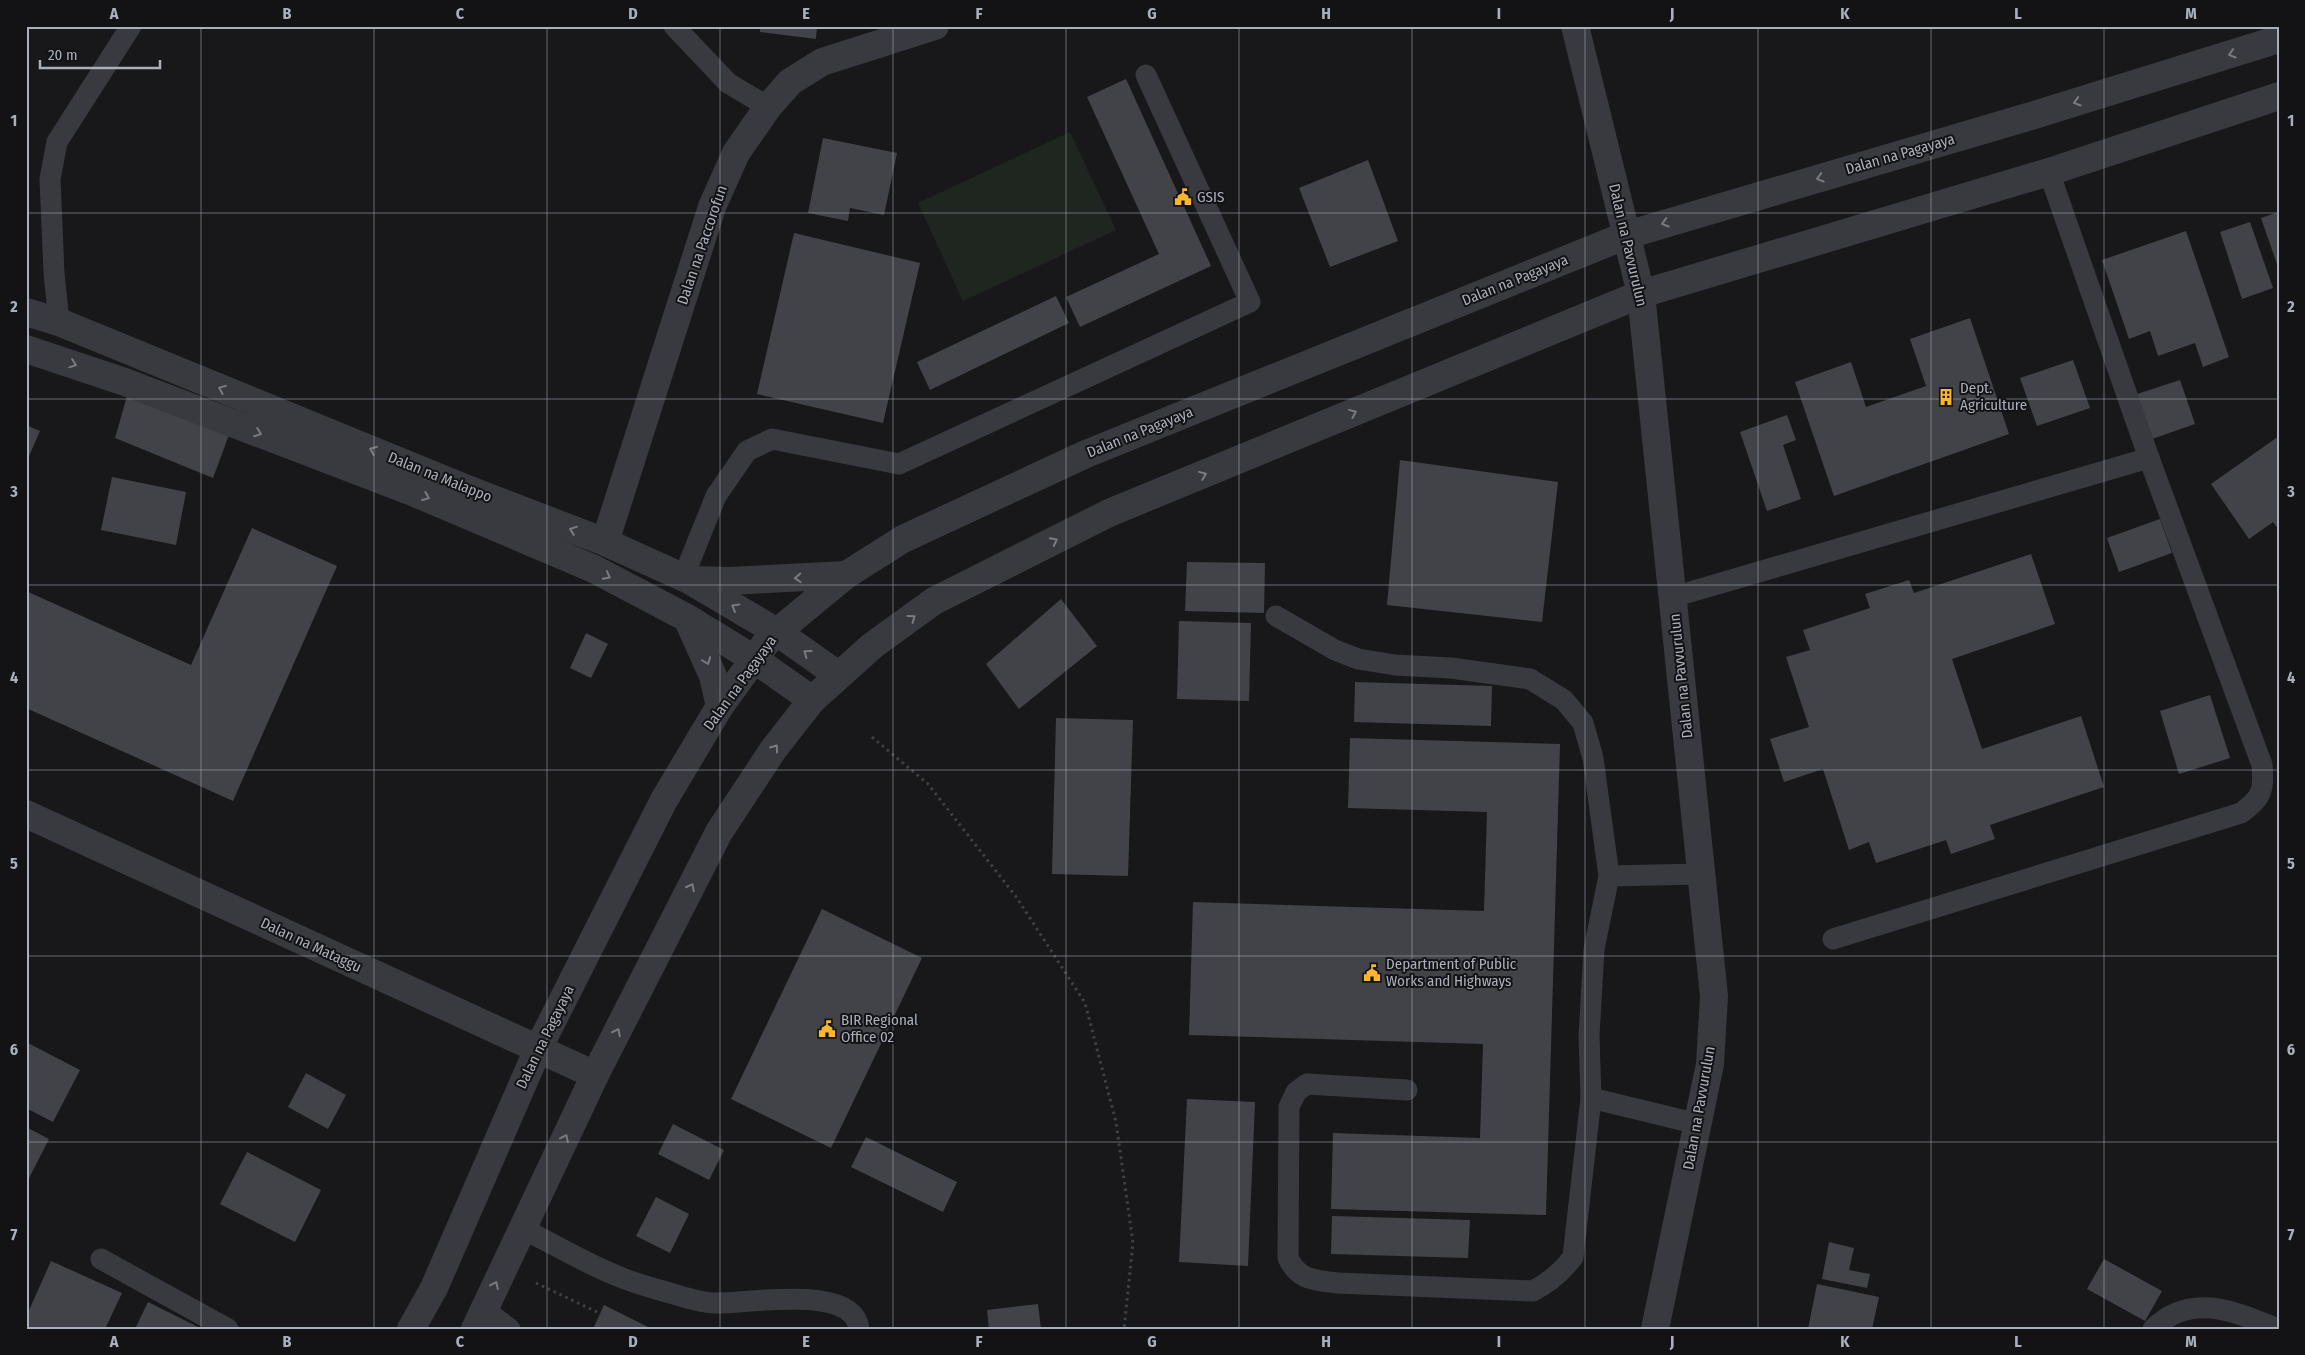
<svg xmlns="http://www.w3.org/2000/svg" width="2305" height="1355" font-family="'Fira Sans Condensed',sans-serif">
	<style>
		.green { fill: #1e261f }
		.building { fill: #424348 }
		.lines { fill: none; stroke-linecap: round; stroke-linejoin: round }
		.path { stroke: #3f4147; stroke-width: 3; stroke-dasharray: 2.5 4; stroke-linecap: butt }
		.lane { stroke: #393a40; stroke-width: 21 }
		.street { stroke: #393a40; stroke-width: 28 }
		.oneway { stroke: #777b84 }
		.grid { fill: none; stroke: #aab0bb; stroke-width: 1; stroke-opacity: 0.55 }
		.labels { text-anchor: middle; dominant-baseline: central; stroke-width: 4; stroke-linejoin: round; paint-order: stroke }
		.street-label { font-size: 15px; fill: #aab0bb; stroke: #131316 }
		.poi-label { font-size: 15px; fill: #aab0bb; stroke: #131316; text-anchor: start }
		.neatline { fill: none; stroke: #aab0bb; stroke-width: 2 }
		.grid-label { font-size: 16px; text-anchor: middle; font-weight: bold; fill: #aab0bb }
	</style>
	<rect width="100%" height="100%" fill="#18181b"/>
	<path class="green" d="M1070 132 1116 230 963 301 918 203Z"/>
	<g class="building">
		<path d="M760 26H817L816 39 760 32Z"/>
		<path d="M1126 79 1211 266 1080 327 1066 297 1159 254 1087 97Z"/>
		<path d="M823 138 897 153 884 215 850 208 848 221 808 213Z"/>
		<path d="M1368 160 1398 241 1330 267 1299 188Z"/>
		<path d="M2279 212V267H2278L2261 218Z"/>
		<path d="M2250 222 2273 288 2242 299 2220 232Z"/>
		<path d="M2186 231 2229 357 2203 367 2195 343 2158 356 2150 331 2129 339 2102 260Z"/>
		<path d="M794 233 920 263 883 423 757 394Z"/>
		<path d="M1056 296 1069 323 930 390 917 362Z"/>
		<path d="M1970 318 2009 434 1834 496 1795 382 1851 362 1866 407 1926 386 1910 339Z"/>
		<path d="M2073 360 2090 408 2037 426 2020 378Z"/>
		<path d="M2180 380 2195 424 2152 439 2137 394Z"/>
		<path d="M127 396 229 435 213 478 115 438Z"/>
		<path d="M1787 415 1796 440 1783 445 1801 499 1767 511 1740 432Z"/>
		<path d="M26 425 40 431 26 463Z"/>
		<path d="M2279 436V530L2273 522 2249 539 2211 484Z"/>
		<path d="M1400 460 1558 482 1542 622 1387 605Z"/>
		<path d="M112 477 186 492 176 545 101 530Z"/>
		<path d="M2160 519 2172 553 2119 572 2107 538Z"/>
		<path d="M252 528 337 566 233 801 26 708V591L191 665Z"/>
		<path d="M2031 554 2055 624 1952 659 1982 749 2081 716 2104 787 1990 825 1995 839 1951 854 1946 840 1876 863 1869 842 1849 850 1823 769 1784 782 1770 739 1809 727 1786 657 1810 650 1803 630 1870 608 1865 594 1909 580 1914 593Z"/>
		<path d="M1187 562 1265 563 1264 613 1185 611Z"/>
		<path d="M1061 599 1097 646 1019 709 986 664Z"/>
		<path d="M1179 621 1251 623 1249 701 1177 699Z"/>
		<path d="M586 633 608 644 591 678 570 668Z"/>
		<path d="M1355 682 1492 686 1491 726 1354 722Z"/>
		<path d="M2210 695 2230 758 2179 774 2160 711Z"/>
		<path d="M1056 718 1133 720 1128 876 1052 874Z"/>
		<path d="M1350 738 1560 744 1546 1215 1331 1209 1333 1133 1480 1138 1483 1044 1189 1035 1193 902 1484 911 1487 812 1348 808Z"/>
		<path d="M822 909 922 958 831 1148 731 1099Z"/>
		<path d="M26 1042 80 1070 53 1122 26 1108Z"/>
		<path d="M306 1073 346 1095 328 1129 288 1107Z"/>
		<path d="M1187 1099 1255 1102 1248 1266 1179 1262Z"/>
		<path d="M673 1124 724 1150 709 1180 658 1154Z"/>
		<path d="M26 1127 49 1139 26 1184Z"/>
		<path d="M866 1137 957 1182 943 1212 851 1167Z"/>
		<path d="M247 1152 321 1190 295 1242 220 1204Z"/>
		<path d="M656 1197 689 1214 670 1253 636 1236Z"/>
		<path d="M1332 1216 1470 1220 1468 1258 1331 1254Z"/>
		<path d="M1829 1242 1854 1248 1849 1270 1870 1274 1867 1288 1822 1279Z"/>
		<path d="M2104 1259 2162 1291 2145 1321 2087 1289Z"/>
		<path d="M51 1261 122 1293 105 1329H26V1317Z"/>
		<path d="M1817 1284 1879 1297 1872 1329H1808Z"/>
		<path d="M148 1302 202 1329H135Z"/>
		<path d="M1038 1304 1041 1329H989L987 1310Z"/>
		<path d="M604 1305 652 1329H593Z"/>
	</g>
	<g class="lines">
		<g class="path">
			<path d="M872 737 928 784 1017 898 1085 1003 1116 1122 1133 1243 1124 1329"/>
			<path d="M536 1283 633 1329"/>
		</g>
		<g class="lane">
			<path d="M674 26 728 83 768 107"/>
			<path d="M59 322 54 273 50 179 57 142 131 26"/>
			<path d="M683 578 716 496 747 451 772 439 899 464 1250 302 1146 75"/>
			<path d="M1673 597 2149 458"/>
			<path d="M1276 616 1335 650 1358 659 1395 665 1451 668 1530 679 1564 700 1583 723 1593 758 1609 876"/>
			<path d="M1833 939 2241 813C2262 797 2264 792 2262 765L2149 458 2049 172"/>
			<path d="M1407 1090 1307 1084 1296 1092 1289 1107 1288 1258C1299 1281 1315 1280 1338 1283L1533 1291C1550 1282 1562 1272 1573 1257L1591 1098"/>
			<path d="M1698 1124 1591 1098 1589 1036 1594 949 1609 876 1701 874"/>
			<path d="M521 1228C554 1244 586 1264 620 1277 636 1284 653 1288 670 1293 684 1297 700 1303 715 1303 747 1304 854 1283 859 1329"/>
			<path d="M101 1259 228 1329"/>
			<path d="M484 1309 510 1329"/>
			<path d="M2153 1329C2191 1291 2236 1312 2278 1329"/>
		</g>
		<g class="street">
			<path d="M1575 26 1641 294 1714 996 1710 1064 1655 1329"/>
			<path d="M26 312 59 322 467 489 605 542 689 580 777 632 838 675"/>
			<path d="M26 349 125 382 415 493 594 569 687 618 754 659 812 700"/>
			<path d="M605 542 712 207 736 153 768 107 790 82 822 62 935 26"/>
			<path d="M691 580 729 581 846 575"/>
			<path d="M687 618 713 676 720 706"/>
			<path d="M26 814 595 1075"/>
			<path d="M411 1329 434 1288 538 1049 664 800 720 706 765 644 777 632 846 575 903 539 1086 454 1627 235 2031 116 2279 39"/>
			<path d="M475 1329 595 1075 719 832 773 750 812 700 872 646 934 601 1109 513 1641 294 2049 172 2279 96"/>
		</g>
	</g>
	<defs><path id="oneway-chevron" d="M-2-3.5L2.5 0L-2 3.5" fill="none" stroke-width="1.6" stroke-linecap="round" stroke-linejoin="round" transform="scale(1.25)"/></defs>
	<g class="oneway">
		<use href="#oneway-chevron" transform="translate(2232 54) rotate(163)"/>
		<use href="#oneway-chevron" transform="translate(2077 102) rotate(163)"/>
		<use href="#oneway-chevron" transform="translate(1820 178) rotate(164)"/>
		<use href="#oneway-chevron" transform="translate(1665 223) rotate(164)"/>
		<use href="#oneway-chevron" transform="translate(73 364) rotate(19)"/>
		<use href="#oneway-chevron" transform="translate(222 389) rotate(-158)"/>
		<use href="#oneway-chevron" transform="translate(1353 413) rotate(-22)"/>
		<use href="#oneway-chevron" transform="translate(258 433) rotate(21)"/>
		<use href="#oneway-chevron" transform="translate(373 450) rotate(-158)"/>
		<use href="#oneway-chevron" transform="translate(1203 475) rotate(-22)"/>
		<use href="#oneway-chevron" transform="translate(426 497) rotate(23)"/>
		<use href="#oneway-chevron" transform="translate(573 530) rotate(-159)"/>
		<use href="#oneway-chevron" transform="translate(1054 541) rotate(-27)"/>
		<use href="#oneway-chevron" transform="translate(607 576) rotate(28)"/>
		<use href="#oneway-chevron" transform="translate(798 578) rotate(177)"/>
		<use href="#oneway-chevron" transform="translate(735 607) rotate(-150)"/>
		<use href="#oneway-chevron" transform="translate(912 618) rotate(-36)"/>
		<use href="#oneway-chevron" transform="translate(807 653) rotate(-144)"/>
		<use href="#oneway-chevron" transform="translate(707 661) rotate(69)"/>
		<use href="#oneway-chevron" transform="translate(775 748) rotate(-54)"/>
		<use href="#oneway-chevron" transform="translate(691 887) rotate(-63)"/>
		<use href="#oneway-chevron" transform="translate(617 1032) rotate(-63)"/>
		<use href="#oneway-chevron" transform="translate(565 1138) rotate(-64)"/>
		<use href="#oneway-chevron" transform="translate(495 1285) rotate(-65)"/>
	</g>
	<path class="grid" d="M201 26V1329M374 26V1329M547 26V1329M720 26V1329M893 26V1329M1066 26V1329M1239 26V1329M1412 26V1329M1585 26V1329M1758 26V1329M1931 26V1329M2104 26V1329M26 213H2279M26 399H2279M26 585H2279M26 770H2279M26 956H2279M26 1142H2279"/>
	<defs>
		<g id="civic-bare" transform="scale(1.35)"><path d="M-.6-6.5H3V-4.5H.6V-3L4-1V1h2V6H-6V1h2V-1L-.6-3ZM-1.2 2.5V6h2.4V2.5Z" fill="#fcb530" stroke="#131316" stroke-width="2.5" paint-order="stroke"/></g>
		<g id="building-bare" transform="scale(1.35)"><path d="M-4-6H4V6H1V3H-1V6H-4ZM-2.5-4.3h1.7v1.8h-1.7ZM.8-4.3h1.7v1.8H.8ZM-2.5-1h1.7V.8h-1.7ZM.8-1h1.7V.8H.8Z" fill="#fcb530" stroke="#131316" stroke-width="2.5" paint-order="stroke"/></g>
	</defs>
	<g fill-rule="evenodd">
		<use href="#civic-bare" x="1183" y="197"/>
		<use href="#building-bare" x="1946" y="397"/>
		<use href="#civic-bare" x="1372" y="973"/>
		<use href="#civic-bare" x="827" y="1029"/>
	</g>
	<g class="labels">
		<g class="street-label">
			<text transform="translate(1900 154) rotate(-16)">Dalan na Pagayaya</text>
			<text transform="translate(702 245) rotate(-71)">Dalan na Paccorofun</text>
			<text transform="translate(1628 245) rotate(77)">Dalan na Pavvurulun</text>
			<text transform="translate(1515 280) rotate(-22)">Dalan na Pagayaya</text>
			<text transform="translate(1140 432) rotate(-22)">Dalan na Pagayaya</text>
			<text transform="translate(440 477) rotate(22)">Dalan na Malappo</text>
			<text transform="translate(1681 676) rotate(-96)">Dalan na Pavvurulun</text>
			<text transform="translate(740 683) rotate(-54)">Dalan na Pagayaya</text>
			<text transform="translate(311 945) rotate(25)">Dalan na Mataggu</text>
			<text transform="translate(545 1037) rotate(-64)">Dalan na Pagayaya</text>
			<text transform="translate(1699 1108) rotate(-80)">Dalan na Pavvurulun</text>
		</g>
		<g class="poi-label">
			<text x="1197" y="197">GSIS</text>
			<text x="1960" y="388">Dept.<tspan x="1960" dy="17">Agriculture</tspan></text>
			<text x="1386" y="964">Department of Public<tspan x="1386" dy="17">Works and Highways</tspan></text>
			<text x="841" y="1020">BIR Regional<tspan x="841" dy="17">Office 02</tspan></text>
		</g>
	</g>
	<rect width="2305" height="1355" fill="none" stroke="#131316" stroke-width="55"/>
	<path d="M40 60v8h120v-8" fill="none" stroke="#aab0bb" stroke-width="2.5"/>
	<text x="48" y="60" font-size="15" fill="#aab0bb" stroke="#131316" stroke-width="4" paint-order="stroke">20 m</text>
	<rect x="28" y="28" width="2250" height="1300" class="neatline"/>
	<g class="grid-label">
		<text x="114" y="19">A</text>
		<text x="287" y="19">B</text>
		<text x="460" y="19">C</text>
		<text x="633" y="19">D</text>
		<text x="806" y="19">E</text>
		<text x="979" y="19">F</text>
		<text x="1152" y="19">G</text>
		<text x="1326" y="19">H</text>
		<text x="1499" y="19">I</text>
		<text x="1672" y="19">J</text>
		<text x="1845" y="19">K</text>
		<text x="2018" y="19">L</text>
		<text x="2191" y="19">M</text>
		<text x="14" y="126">1</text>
		<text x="2291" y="126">1</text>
		<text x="14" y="312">2</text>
		<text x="2291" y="312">2</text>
		<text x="14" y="497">3</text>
		<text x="2291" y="497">3</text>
		<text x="14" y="683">4</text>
		<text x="2291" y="683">4</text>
		<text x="14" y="869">5</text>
		<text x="2291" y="869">5</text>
		<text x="14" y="1055">6</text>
		<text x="2291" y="1055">6</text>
		<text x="14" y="1240">7</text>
		<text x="2291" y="1240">7</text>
		<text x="114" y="1347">A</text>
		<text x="287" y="1347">B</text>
		<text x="460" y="1347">C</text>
		<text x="633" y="1347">D</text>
		<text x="806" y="1347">E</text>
		<text x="979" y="1347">F</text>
		<text x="1152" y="1347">G</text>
		<text x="1326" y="1347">H</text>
		<text x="1499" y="1347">I</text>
		<text x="1672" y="1347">J</text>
		<text x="1845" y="1347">K</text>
		<text x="2018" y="1347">L</text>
		<text x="2191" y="1347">M</text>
	</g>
</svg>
